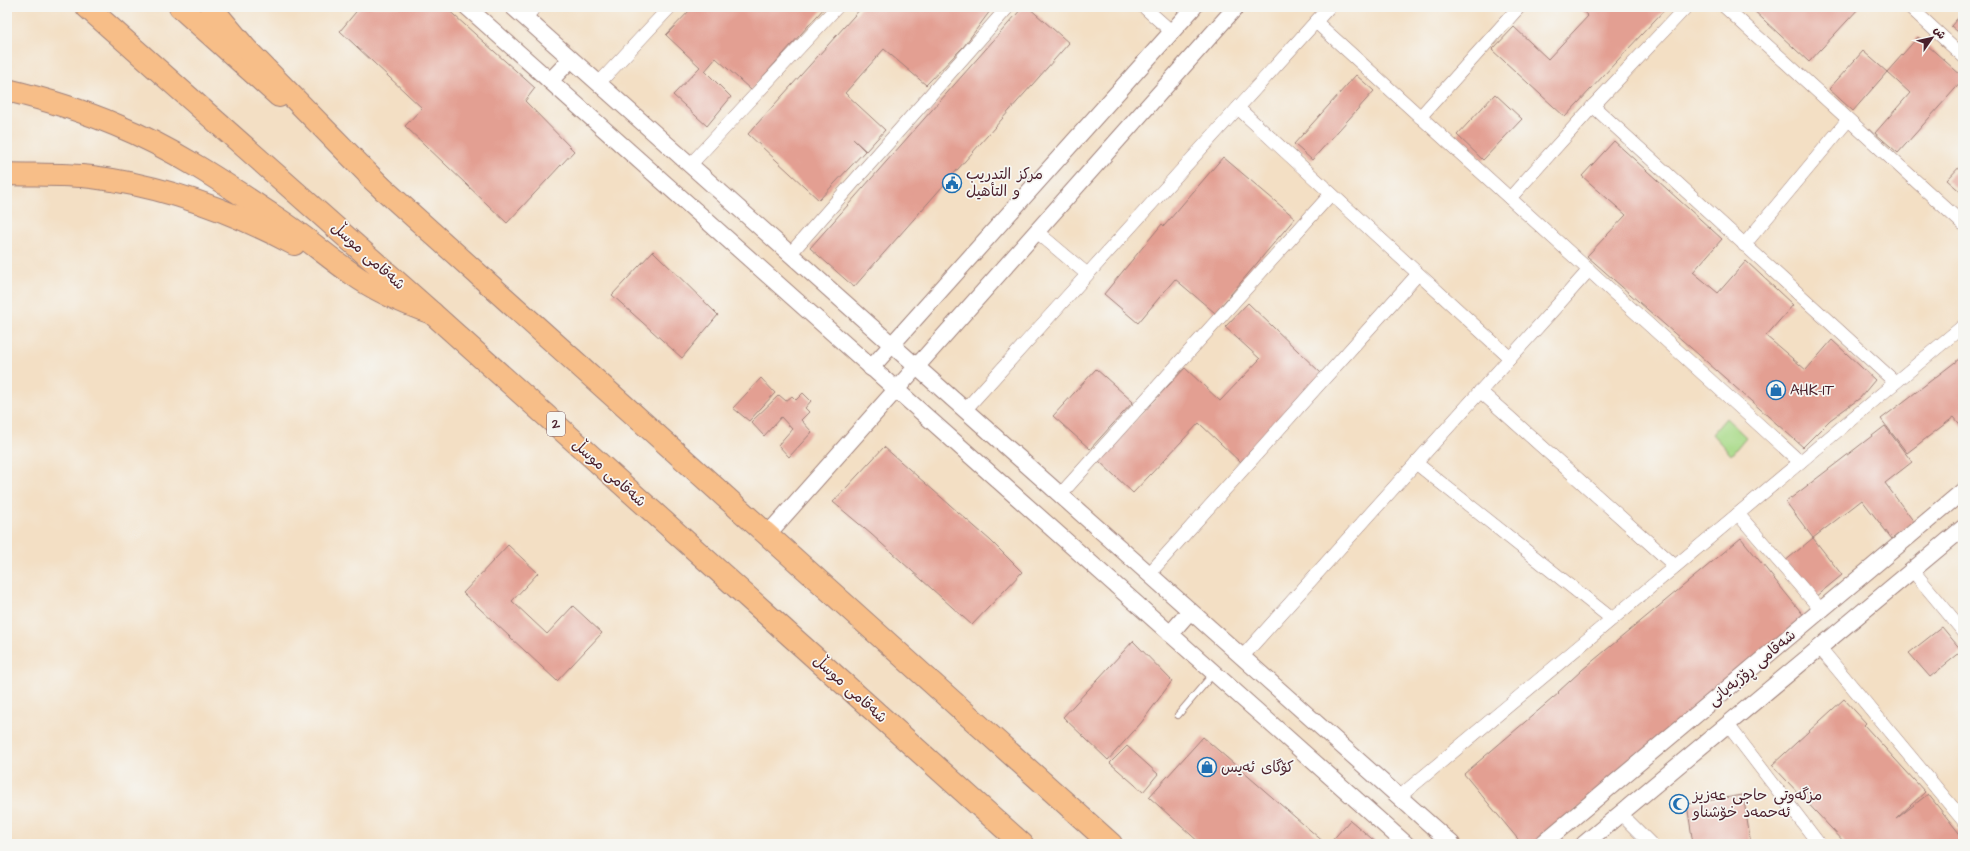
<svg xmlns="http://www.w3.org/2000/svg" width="1970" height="851" font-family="'Architects Daughter','Playpen Sans Arabic',sans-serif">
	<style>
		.green { fill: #a8da88; stroke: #797c5a }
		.building { fill: #e39f92 }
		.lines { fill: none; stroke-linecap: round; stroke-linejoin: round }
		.service-casing { stroke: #9e7f78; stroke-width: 8 }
		.minor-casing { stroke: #9e7f78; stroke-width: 14 }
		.tertiary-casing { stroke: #9e7f78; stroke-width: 18 }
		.trunk-casing { stroke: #9e7f78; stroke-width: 24 }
		.motorway-casing { stroke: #9e7f78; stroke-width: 24 }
		.service { stroke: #fff; stroke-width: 6 }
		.minor { stroke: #fff; stroke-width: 13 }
		.tertiary { stroke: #fff; stroke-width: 16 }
		.trunk { stroke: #f7be88; stroke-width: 22 }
		.motorway { stroke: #f7be88; stroke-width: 22 }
		.labels { text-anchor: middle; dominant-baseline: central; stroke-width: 3.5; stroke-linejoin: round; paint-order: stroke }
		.shield { fill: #f6f6f2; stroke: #7e6067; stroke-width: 1 }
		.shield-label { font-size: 14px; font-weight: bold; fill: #4a1f2b }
		.poi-label { font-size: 15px; fill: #4a1f2b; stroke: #f6f6f2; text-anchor: start }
		.street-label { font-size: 15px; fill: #4a1f2b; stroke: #f6f6f2 }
	</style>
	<rect width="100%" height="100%" fill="#f6f6f2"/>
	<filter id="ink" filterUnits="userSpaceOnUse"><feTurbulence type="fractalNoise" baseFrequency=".025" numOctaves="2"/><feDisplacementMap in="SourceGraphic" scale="8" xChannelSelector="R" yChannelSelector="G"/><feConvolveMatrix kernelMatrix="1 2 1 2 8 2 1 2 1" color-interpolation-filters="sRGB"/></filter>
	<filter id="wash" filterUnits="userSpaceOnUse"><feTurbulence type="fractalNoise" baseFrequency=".012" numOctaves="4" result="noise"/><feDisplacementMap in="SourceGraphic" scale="16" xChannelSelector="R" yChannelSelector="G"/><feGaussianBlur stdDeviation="0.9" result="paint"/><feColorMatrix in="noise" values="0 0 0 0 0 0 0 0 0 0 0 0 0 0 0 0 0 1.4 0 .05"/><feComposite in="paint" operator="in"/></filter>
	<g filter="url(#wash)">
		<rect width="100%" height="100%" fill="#f3dfc4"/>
		<path class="green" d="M1726 418 1746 437 1731 455 1712 434Z"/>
		<g id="blocks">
			<g class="building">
				<path d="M360 7H445L535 88 525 101 574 151 507 223 405 126 422 108 340 31Z"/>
				<path d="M693 7H825L751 90 716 58 705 71 731 97 707 126 673 95 700 67 666 35Z"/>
				<path d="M862 7H993L964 46 926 85 884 49 845 93 885 130 866 151 853 139 865 151 819 200 748 134Z"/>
				<path d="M1023 7H1028L1069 43 854 287 810 248Z"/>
				<path d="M1578 7H1667L1565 117 1492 50 1514 27 1548 59 1588 16Z"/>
				<path d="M1750 7H1860L1809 62Z"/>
				<path d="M1963 12V36L1951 26Z"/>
				<path d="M1918 37 1963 77V80L1898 153 1875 133 1910 93 1887 72Z"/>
				<path d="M1863 51 1887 72 1853 111 1829 89Z"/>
				<path d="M1356 75 1374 91 1312 160 1294 144Z"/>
				<path d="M1495 94 1522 119 1483 160 1457 135Z"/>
				<path d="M1614 141 1722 239 1693 272 1718 293 1746 261 1793 305 1766 336 1806 370 1832 340 1875 380 1860 398 1830 420 1803 447 1587 256 1626 215 1582 176Z"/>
				<path d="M1223 157 1295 218 1215 313 1175 279 1138 323 1104 294 1162 224 1164 226Z"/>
				<path d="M1963 163V194L1947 180Z"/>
				<path d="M653 251 718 315 682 358 612 295Z"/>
				<path d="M1248 303 1323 375 1240 462 1199 423 1133 493 1098 460 1185 368 1220 401 1260 359 1225 327Z"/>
				<path d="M1963 356V428L1954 417 1907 453 1881 419Z"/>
				<path d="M1096 369 1133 402 1090 449 1053 416Z"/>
				<path d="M761 378 775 393 749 421 733 408Z"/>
				<path d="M803 393 811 401 805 408 809 412 801 420 812 432 789 457 778 445 792 429 781 417 764 436 751 422 779 395 786 401 792 396 796 400Z"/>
				<path d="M1885 426 1912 462 1885 483 1914 522 1892 539 1862 500 1813 538 1842 575 1815 597 1784 562 1813 538 1786 502Z"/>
				<path d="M884 447 991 541 1022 572 972 625 871 534 833 502Z"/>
				<path d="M1741 538 1805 617 1536 844H1522L1464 774 1559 693 1558 692 1582 670Z"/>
				<path d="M508 545 538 573 512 601 547 634 573 606 602 633 557 681 463 593Z"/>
				<path d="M1942 627 1962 651 1930 677 1909 653Z"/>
				<path d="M1133 641 1172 681 1141 723 1108 760 1063 717Z"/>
				<path d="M1844 699 1866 723 1864 725 1925 792 1896 819 1928 794 1963 838V844H1846L1772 765Z"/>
				<path d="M1203 737 1326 844H1201L1149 797Z"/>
				<path d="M1127 746 1158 774 1143 792 1110 763Z"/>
				<path d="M1743 795 1751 844H1693L1687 804Z"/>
				<path d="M1350 820 1378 844H1331L1330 843Z"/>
			</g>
		</g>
	</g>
	<g filter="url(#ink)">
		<use href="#blocks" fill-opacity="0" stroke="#9e7f78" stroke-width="1"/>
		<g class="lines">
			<g class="service-casing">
				<path id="service" d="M1178 715 1213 674"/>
			</g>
			<g class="minor-casing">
				<g id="minor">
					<path d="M1144 7 1172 32"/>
					<path d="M1725 7 1963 224"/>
					<path d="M1910 7 1963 56"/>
					<path d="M525 18 535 7"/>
					<path d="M1316 22 1800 462"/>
					<path d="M599 83 670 7"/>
					<path d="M1593 106 1895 382"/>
					<path d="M1238 108 1510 358"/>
					<path d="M1420 117 1519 7"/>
					<path d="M690 165 837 7"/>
					<path d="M1510 198 1593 106 1686 7"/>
					<path d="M1036 231 1087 274"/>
					<path d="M1744 245 1848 120"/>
					<path d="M790 254 1008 7"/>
					<path d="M1480 391 1675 566"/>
					<path d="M965 410 1329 7"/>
					<path d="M1416 463 1612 619"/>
					<path d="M1060 495 1331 194"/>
					<path d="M1738 514 1821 610"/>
					<path d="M1913 571 1963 631"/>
					<path d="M1149 574 1418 274"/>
					<path d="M1820 648 1963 820"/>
					<path d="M1242 657 1589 270"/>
					<path d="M1728 725 1819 844"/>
					<path d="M1399 797 1963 326"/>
					<path d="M1621 814 1651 844"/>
				</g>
			</g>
			<g class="tertiary-casing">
				<g id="tertiary">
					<path d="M467 7 1406 844"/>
					<path d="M513 7 1452 844"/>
					<path d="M550 81 571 59"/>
					<path d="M871 368 1194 7"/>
					<path d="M767 535 1236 7"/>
					<path d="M1170 634 1190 611"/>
					<path d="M1542 844 1963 491"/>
					<path d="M1584 844 1963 528"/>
				</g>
			</g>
			<g class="trunk-casing">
				<g id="trunk">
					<path d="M87 7 432 313 1022 844"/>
					<path d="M180 7 279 96"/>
					<path d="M370 177 1111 844"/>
				</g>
			</g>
			<g class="motorway-casing">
				<g id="motorway">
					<path d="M211 7 246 49 384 190"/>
					<path d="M7 90C44 99 81 110 116 125 175 149 229 186 281 221 305 237 327 256 351 273 376 291 403 303 432 313"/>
					<path d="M7 174C35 175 64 174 92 177 164 186 230 210 294 244"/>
				</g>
			</g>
			<use href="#service" class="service"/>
			<use href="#minor" class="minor"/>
			<use href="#tertiary" class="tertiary"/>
			<use href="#trunk" class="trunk"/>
			<use href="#motorway" class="motorway"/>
		</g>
	</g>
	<defs>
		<g id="civic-ring" transform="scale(1)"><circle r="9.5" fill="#f6f6f2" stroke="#1f6fb2" stroke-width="1.5"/><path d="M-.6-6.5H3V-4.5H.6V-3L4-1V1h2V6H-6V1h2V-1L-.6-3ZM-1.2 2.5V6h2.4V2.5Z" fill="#1f6fb2"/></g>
		<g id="shop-ring" transform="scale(1)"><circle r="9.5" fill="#f6f6f2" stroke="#1f6fb2" stroke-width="1.5"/><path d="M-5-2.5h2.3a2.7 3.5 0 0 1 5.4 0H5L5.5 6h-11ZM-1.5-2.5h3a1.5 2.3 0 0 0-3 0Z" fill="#1f6fb2"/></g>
		<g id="mosque-ring" transform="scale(1)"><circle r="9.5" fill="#f6f6f2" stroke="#1f6fb2" stroke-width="1.5"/><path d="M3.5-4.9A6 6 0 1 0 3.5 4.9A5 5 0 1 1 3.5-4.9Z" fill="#1f6fb2"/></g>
	</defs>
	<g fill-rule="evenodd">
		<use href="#civic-ring" x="952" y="183"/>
		<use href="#shop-ring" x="1776" y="390"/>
		<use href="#shop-ring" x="1207" y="767"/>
		<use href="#mosque-ring" x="1679" y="804"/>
	</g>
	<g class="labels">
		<rect class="shield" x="547" y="412" width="18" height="24" rx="3"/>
		<g class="shield-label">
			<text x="556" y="424">2</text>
		</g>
		<g class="poi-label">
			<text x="966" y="174">مركز التدريب<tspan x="966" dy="17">و التأهيل</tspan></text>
			<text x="1790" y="390">AHK-IT</text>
			<text x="1221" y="767">کۆگای ئەیس</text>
			<text x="1693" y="795">مزگەوتی حاجی عەزیز<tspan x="1693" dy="17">ئەحمەد خۆشناو</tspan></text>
		</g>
		<g class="street-label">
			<text transform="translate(368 256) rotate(42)">شەقامی موسڵ</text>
			<text transform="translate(609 473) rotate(42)">شەقامی موسڵ</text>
			<text transform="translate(1752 668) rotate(-40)">شەقامی ڕۆژبەیانی</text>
			<text transform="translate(850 689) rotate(42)">شەقامی موسڵ</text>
		</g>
	</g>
	<rect width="1970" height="851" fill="none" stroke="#f6f6f2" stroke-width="24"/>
	<g transform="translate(1932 38) rotate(56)" stroke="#f6f6f2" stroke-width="3" paint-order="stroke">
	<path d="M0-3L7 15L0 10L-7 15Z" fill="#4a1f2b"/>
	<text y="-6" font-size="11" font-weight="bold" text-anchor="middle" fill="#4a1f2b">ش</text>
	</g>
</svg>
